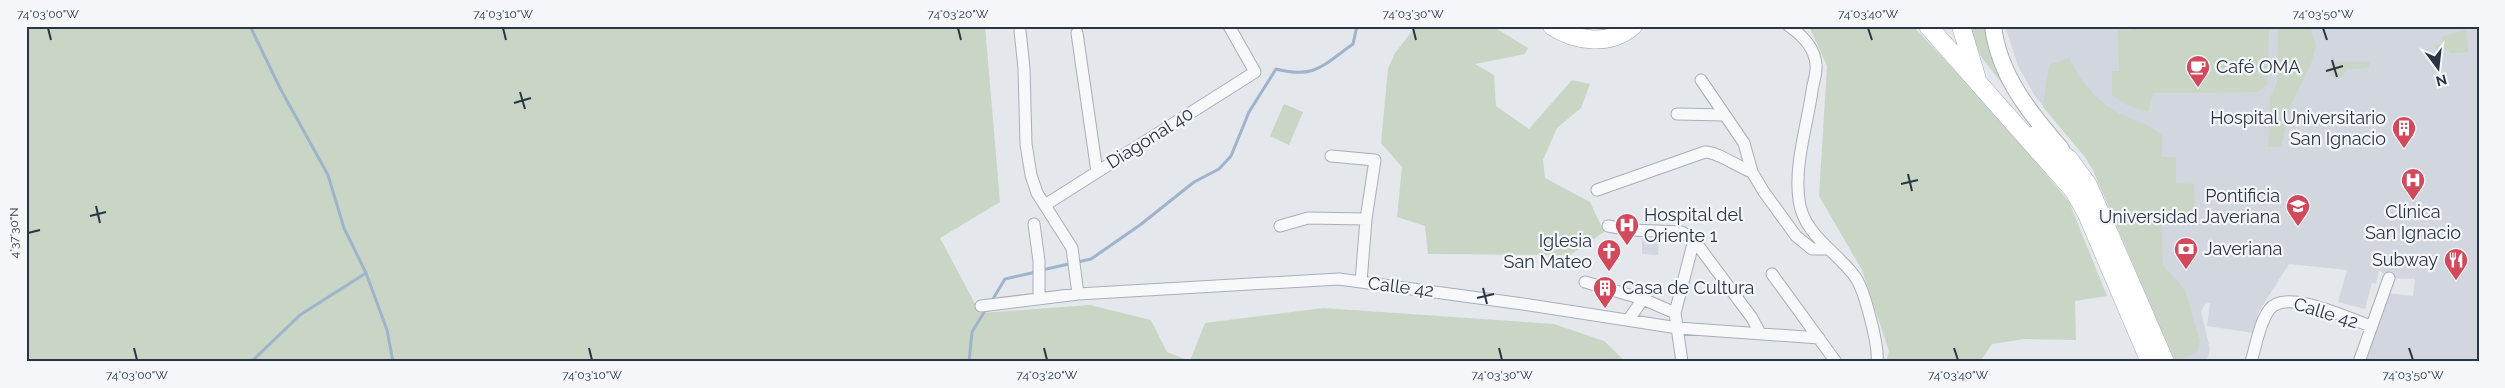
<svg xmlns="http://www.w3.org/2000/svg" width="2505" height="388" viewBox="0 0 2505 388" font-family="Raleway,sans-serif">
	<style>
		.built { fill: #d2d6de }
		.green { fill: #c9d6c5 }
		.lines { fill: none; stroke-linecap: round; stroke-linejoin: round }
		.stream { stroke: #9fb4cc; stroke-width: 3 }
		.street-casing { stroke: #a9aeb7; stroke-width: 13 }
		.secondary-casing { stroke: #a9aeb7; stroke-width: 18 }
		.primary-casing { stroke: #a3abb8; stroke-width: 19 }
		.street { stroke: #f7f8fa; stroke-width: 11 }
		.secondary { stroke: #fff; stroke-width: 16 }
		.primary { stroke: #fff; stroke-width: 18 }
		.ticks { fill: none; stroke: #2b3445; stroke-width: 2 }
		.labels { text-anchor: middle; stroke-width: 4.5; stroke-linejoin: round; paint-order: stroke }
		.poi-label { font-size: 18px; fill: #2b3445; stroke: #f4f6f9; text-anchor: start }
		.street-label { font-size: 18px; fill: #2b3445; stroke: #f4f6f9 }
		.neatline { fill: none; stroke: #2b3445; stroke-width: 2 }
		.ticks-label { font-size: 12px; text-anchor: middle; fill: #2b3445 }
	</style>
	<rect width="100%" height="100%" fill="#e4e7ec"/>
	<path class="built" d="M2005 26H2479V362H2366L2387 293 2413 296 2415 279 2389 278 2379 270 2376 284 2372 283 2365 309 2338 302 2347 270 2289 264 2259 311 2254 333 2207 326 2210 303 2205 304 2201 311 2210 349 2208 357 2204 362H2175L2093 170 2085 157 2035 96 2018 66Z
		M1642 238H1659L1658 255 1642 254Z"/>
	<path class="green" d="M26 26H985L1000 202 940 238 980 313 1090 305 1151 320 1167 352 1190 361 1205 323 1323 308 1554 324 1604 341 1626 362H26Z
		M1416 26H1492L1528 48 1525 54 1475 64 1494 75 1496 106 1529 129 1572 80 1590 84 1581 108 1557 128 1543 160 1545 178 1590 202 1604 232 1570 255 1428 254 1425 226 1397 217 1402 167 1381 143 1388 69 1395 53Z
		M1809 26H1913L2005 124 2069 202 2107 296 2075 301 2076 340 2025 339 1992 344 1980 362H1886L1889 351 1862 270 1819 196 1827 66Z
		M1967 26H1984L1991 52 2009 92 1982 58Z
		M2132 26H2269L2267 85 2257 92 2153 93 2148 112 2129 106 2112 95V71H2119L2118 30H2131Z
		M2278 26H2310L2316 45 2311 64 2290 107 2281 147H2268L2270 98 2277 83Z
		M2466 29 2468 52 2451 53 2446 49 2437 54 2434 45 2443 44 2442 37Z
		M2334 53V62H2369L2370 67 2346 70 2342 77 2335 79 2329 72Z
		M2069 58C2081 83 2099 104 2125 116 2142 125 2147 122 2162 136V157H2176V183L2194 184 2195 214 2161 216 2163 265 2185 290 2200 341 2197 352 2175 362 2093 170 2085 157 2043 107 2049 65Z
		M1284 104 1303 112 1289 145 1270 136Z"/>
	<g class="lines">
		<path class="stream" d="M250 26 280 88 328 175 344 228 366 273 387 330 393 362
			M1042 270 1091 259 1140 225 1194 182 1219 169 1231 156 1249 112 1276 69C1315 79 1322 66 1353 44L1357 26
			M991 302 1005 279 1036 272
			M251 362 300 315 366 273
			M969 362 972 332 986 309"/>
		<g class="street-casing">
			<path id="street" d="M1789 26C1802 35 1815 48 1816 65 1817 73 1813 83 1812 91 1807 126 1794 165 1799 200 1803 235 1838 252 1856 278 1865 292 1879 346 1877 362
				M1020 31 1024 68 1026 144 1031 175 1037 193 1072 248 1078 294
				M1077 33 1097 172
				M1701 80 1744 143 1752 172 1764 192 1796 236 1812 249H1826
				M1677 114 1725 115
				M1331 156 1375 160 1366 219 1361 282
				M1597 190 1705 152C1718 152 1738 167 1752 172
				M1045 205 1255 72 1229 26
				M1034 224 1039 261V299
				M1280 226 1308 218 1366 219
				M1608 226 1631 230 1682 232 1694 240 1752 318 1760 333
				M1772 274 1836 362
				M1585 282 1643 299 1675 313
				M981 306 1078 294 1339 279 1523 304 1678 328 1819 338
				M1629 319 1643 299
				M1682 362 1675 313 1694 240
				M2251 362C2256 346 2259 324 2269 310 2285 287 2349 319 2371 326
				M2359 362 2389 278"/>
		</g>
		<g class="secondary-casing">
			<path id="secondary" d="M1993 26C1999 76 2030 113 2061 149"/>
		</g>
		<g class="primary-casing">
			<path id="primary" d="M1552 26C1576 42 1610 46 1633 26
				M1928 26 2074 191 2087 214 2150 362
				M1961 26 1976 76
				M2035 135 2069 159 2088 185 2165 362"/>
		</g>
		<use href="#street" class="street"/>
		<use href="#secondary" class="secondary"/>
		<use href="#primary" class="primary"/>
	</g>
	<path class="ticks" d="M48 28 51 40M503 28 506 40M958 28 961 40M1413 28 1416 40M1868 28 1872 40M2323 28 2327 40M2332 60 2337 77M2326 71 2343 66M520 92 525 109M514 103 531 98M1908 174 1912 191M1901 184 1918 180M96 206 100 223M90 216 106 212M28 233 40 230M1483 288 1487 304M1477 298 1494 294M134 348 137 360M589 348 592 360M1044 348 1047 360M1499 348 1502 360M1954 348 1958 360M2409 348 2413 360"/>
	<defs>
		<g id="cafe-pin" transform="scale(1.25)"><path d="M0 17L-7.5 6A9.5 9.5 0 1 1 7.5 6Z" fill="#d1495b" stroke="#f4f6f9"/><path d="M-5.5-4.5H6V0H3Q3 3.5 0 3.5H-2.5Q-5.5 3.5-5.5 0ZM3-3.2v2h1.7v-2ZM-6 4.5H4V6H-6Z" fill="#fff"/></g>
		<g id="building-pin" transform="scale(1.25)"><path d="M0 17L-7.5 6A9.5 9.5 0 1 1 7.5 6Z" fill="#d1495b" stroke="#f4f6f9"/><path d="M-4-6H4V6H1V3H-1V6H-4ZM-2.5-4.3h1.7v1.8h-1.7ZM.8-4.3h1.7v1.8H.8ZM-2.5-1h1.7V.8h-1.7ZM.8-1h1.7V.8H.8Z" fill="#fff"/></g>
		<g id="hospital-pin" transform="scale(1.25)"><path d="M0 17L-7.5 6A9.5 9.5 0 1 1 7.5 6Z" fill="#d1495b" stroke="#f4f6f9"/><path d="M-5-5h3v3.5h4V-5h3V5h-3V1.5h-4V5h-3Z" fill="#fff"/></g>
		<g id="university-pin" transform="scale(1.25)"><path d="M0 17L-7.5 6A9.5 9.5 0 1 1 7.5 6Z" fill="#d1495b" stroke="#f4f6f9"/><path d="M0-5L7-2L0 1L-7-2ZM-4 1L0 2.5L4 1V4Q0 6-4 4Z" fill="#fff"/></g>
		<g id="bank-pin" transform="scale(1.25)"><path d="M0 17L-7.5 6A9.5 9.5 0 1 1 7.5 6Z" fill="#d1495b" stroke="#f4f6f9"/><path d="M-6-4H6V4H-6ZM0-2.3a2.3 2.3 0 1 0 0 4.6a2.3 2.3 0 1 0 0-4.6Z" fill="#fff"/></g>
		<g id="church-pin" transform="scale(1.25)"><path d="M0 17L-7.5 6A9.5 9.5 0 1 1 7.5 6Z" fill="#d1495b" stroke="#f4f6f9"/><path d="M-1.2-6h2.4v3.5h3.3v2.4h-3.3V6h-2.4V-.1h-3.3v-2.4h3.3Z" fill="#fff"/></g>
		<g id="restaurant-pin" transform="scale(1.25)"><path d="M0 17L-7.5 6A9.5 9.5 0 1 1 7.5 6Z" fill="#d1495b" stroke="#f4f6f9"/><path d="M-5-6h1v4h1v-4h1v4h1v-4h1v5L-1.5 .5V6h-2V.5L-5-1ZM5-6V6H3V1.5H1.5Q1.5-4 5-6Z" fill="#fff"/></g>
	</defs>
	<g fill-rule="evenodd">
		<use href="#cafe-pin" x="2198" y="67"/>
		<use href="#building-pin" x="2404" y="128"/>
		<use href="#hospital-pin" x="2413" y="180"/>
		<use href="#university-pin" x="2298" y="206"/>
		<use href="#hospital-pin" x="1627" y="225"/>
		<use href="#bank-pin" x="2186" y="249"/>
		<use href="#church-pin" x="1609" y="251"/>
		<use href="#restaurant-pin" x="2456" y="260"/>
		<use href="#building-pin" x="1605" y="288"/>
	</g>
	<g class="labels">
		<g class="poi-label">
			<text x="2216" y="73">Café OMA</text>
			<text x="2386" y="124" text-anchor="end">Hospital Universitario<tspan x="2386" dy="21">San Ignacio</tspan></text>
			<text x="2280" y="202" text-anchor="end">Pontificia<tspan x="2280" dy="21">Universidad Javeriana</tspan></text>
			<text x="2413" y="218" text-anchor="middle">Clínica<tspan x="2413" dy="21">San Ignacio</tspan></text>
			<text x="1644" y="221">Hospital del<tspan x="1644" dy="21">Oriente 1</tspan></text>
			<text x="1592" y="247" text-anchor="end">Iglesia<tspan x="1592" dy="21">San Mateo</tspan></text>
			<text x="2204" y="255">Javeriana</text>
			<text x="2438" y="266" text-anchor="end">Subway</text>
			<text x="1622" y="294">Casa de Cultura</text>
		</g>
		<g class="street-label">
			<text transform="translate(1150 138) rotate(-32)" y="6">Diagonal 40</text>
			<text transform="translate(1401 287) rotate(7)" y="6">Calle 42</text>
			<text transform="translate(2326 313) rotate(17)" y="6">Calle 42</text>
		</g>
	</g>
	<rect width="2505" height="388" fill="none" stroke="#f4f6f9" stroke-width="55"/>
	<g transform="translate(2438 68) rotate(165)" stroke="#f4f6f9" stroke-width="4" paint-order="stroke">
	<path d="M0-4L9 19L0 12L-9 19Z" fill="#2b3445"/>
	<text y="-8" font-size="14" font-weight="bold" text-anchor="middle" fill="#2b3445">N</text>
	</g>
	<rect x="28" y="28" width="2450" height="332" class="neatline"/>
	<g class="ticks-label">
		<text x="48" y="18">74°03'00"W</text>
		<text x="503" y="18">74°03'10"W</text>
		<text x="958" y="18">74°03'20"W</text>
		<text x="1413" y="18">74°03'30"W</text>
		<text x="1868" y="18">74°03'40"W</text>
		<text x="2323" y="18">74°03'50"W</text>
		<text transform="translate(14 233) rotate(-90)" y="4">4°37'30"N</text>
		<text x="137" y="379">74°03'00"W</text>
		<text x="592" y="379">74°03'10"W</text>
		<text x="1047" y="379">74°03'20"W</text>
		<text x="1502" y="379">74°03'30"W</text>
		<text x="1958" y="379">74°03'40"W</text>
		<text x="2413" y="379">74°03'50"W</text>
	</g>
</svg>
